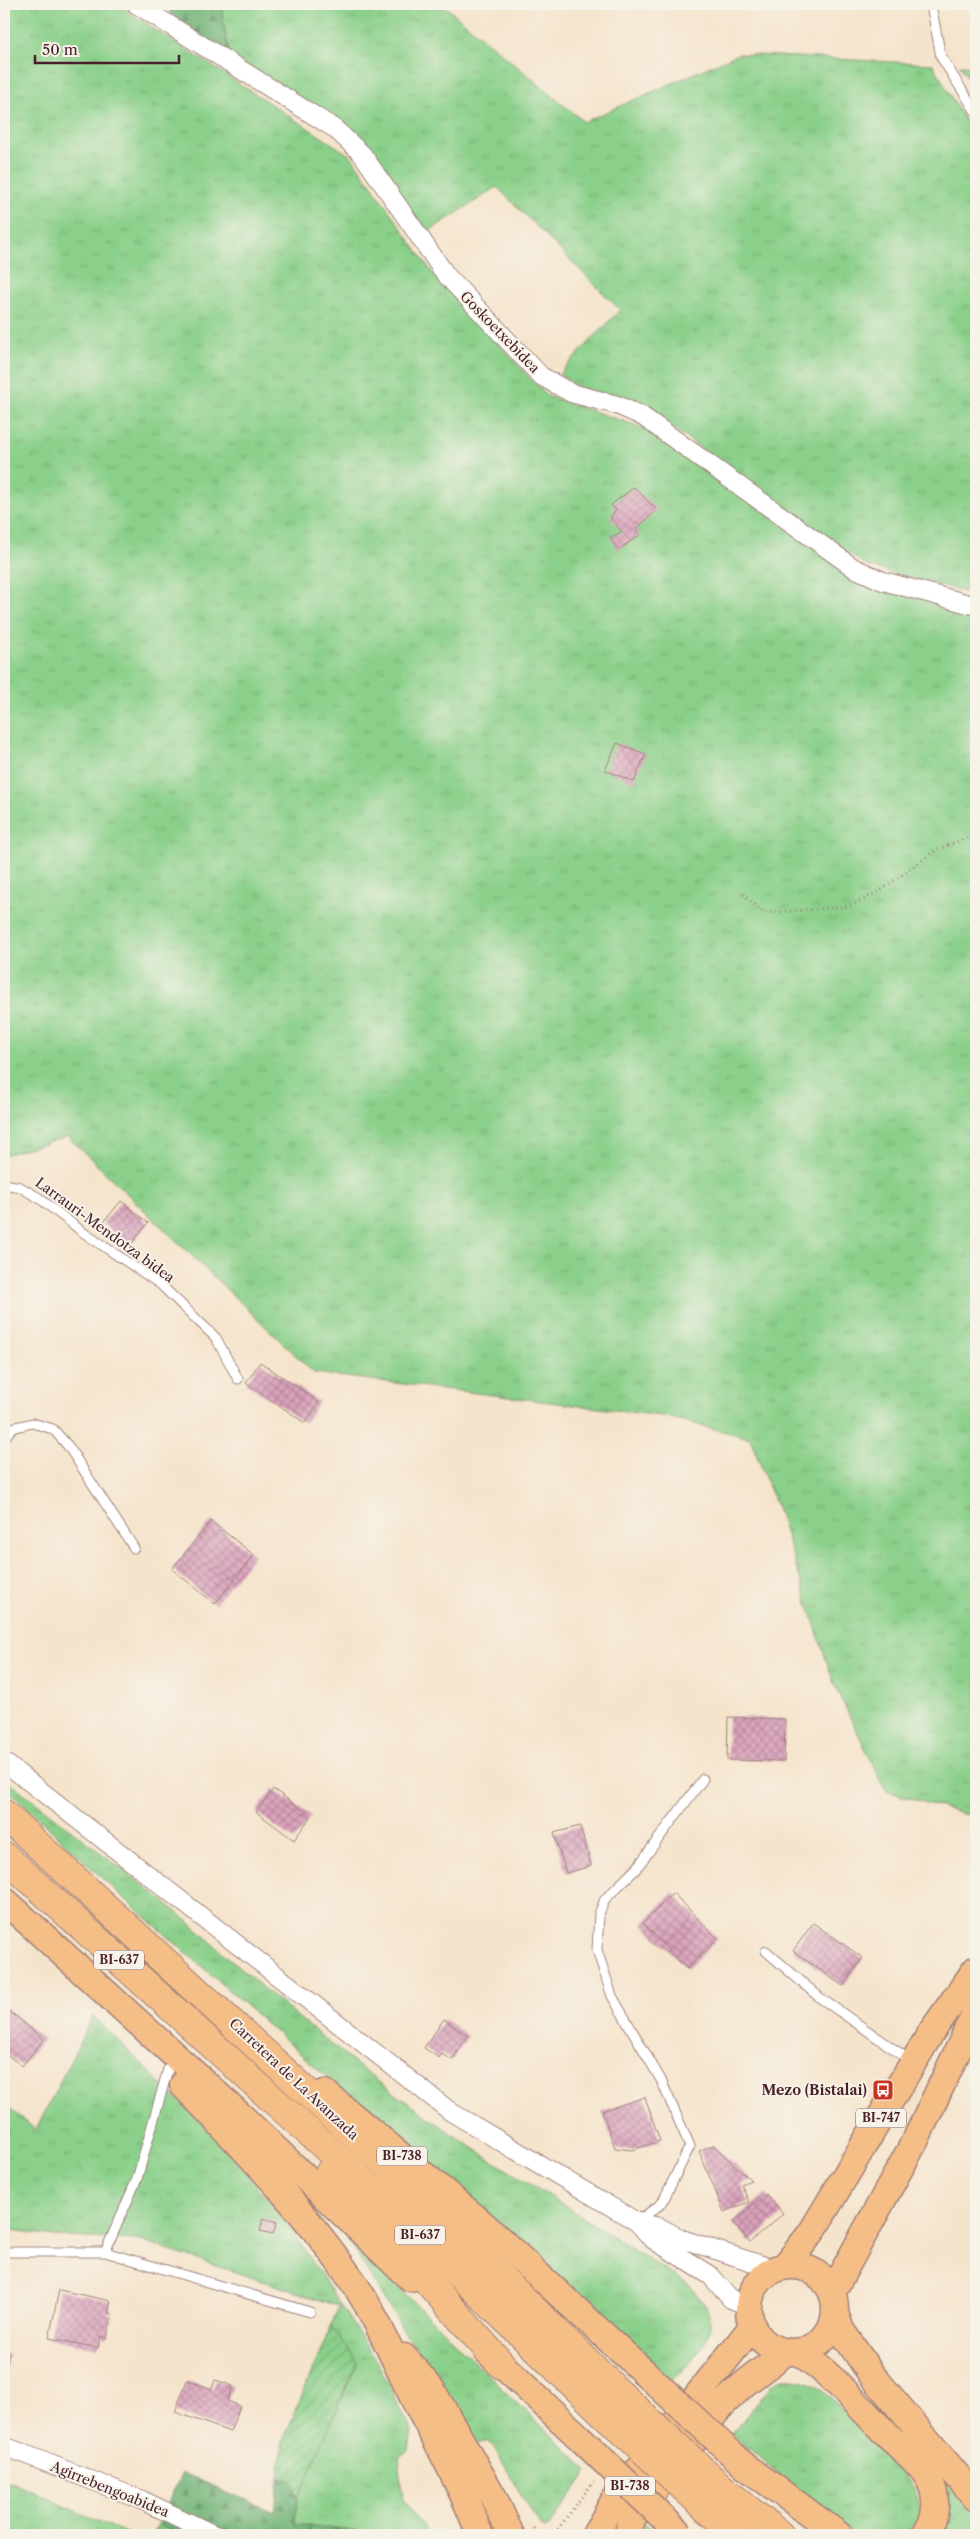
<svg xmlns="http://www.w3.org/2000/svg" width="980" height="2539" viewBox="0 0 980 2539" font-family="'Libre Caslon Text',serif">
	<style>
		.grass { fill: url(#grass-tufts); stroke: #6a785a }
		.forest { fill: url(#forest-firs); stroke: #5c6850 }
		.garden { fill: url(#garden-furrows); stroke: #6a785a }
		.building { fill: url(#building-cross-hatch) }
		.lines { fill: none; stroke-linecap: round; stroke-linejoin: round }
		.lane-casing { stroke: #a0827c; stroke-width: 11 }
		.street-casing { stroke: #a0827c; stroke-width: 20 }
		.primary-casing { stroke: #a0827c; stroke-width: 29 }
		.highway-casing { stroke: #a0827c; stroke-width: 30 }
		.path { stroke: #a0827c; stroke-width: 3; stroke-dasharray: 1 4; stroke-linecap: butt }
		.lane { stroke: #fff; stroke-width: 9 }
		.street { stroke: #fff; stroke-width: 18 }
		.primary { stroke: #f6be87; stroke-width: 26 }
		.highway { stroke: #f6be87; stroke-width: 28 }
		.primary-bridge-casing { stroke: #a0827c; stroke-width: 29; stroke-linecap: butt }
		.highway-bridge-casing { stroke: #a0827c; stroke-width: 30; stroke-linecap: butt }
		.primary-bridge { stroke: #f6be87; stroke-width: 26 }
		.highway-bridge { stroke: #f6be87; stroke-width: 28 }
		.labels { text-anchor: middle; stroke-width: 4; stroke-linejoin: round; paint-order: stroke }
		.shield { fill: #f7f3e8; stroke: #7e5f64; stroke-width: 1 }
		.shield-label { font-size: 12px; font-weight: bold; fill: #4a1f2b }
		.street-label { font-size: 14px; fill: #4a1f2b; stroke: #f7f3e8 }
		.poi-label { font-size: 14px; font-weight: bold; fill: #4a1f2b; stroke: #f7f3e8; text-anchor: end }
	</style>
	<defs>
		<pattern id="grass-tufts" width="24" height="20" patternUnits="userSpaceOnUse" patternTransform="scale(1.25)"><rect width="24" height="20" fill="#8ad08a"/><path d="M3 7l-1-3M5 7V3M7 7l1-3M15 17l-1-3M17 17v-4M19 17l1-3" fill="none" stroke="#79b277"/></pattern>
		<pattern id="forest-firs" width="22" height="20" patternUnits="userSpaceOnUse" patternTransform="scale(1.25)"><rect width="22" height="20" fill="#6fb276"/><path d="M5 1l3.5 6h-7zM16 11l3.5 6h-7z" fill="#5d9061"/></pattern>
		<pattern id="garden-furrows" width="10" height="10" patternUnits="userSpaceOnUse" patternTransform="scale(1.25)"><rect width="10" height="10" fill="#8ad08a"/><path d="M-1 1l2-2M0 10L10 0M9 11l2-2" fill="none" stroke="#79b277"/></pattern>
		<pattern id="building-cross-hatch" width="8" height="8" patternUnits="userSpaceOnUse" patternTransform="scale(1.25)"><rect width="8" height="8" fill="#daa2bc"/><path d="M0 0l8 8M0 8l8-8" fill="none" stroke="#b38399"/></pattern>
	</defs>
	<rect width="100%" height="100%" fill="#f7f3e8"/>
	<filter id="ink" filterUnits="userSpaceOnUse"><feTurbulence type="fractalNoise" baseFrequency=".02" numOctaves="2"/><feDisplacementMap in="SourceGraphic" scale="10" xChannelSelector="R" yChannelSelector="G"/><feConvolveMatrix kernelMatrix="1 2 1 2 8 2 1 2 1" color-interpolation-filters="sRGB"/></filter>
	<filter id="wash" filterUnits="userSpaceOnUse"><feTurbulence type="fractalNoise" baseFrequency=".0096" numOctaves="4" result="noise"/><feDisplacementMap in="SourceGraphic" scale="20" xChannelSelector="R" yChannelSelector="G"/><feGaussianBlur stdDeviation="1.12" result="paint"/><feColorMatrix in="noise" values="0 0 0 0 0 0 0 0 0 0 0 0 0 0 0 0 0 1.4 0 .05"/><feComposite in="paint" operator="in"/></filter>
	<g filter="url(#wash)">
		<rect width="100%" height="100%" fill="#f5e4cc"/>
		<path class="grass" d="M4 4H116L351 156 434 275 547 396 647 429 861 581 976 614V1811L967 1815 886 1791 834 1684 777 1507 750 1438 663 1416 314 1373 68 1137 4 1155Z
			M228 4H442L584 122 738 54 933 64 974 138 976 156V595L867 566 642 406 577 387 559 374 620 310 497 187 426 233 359 136 229 54 222 12Z
			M960 65 976 66V93Z
			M4 1778 175 1910 274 1998 377 2081 467 2144 690 2286C695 2293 703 2301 707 2308 720 2338 690 2362 671 2381L114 1889 4 1786Z
			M93 2016 221 2142 291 2228 380 2367 411 2430 408 2450 398 2458 403 2500 429 2535H359V2532L294 2524 299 2497 357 2363 331 2326 339 2306 137 2240 62 2237 4 2229V2104L36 2130Z
			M346 2237 588 2471 550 2526 545 2529 540 2526 493 2446 487 2440 474 2444Z
			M782 2379C799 2378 811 2382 825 2391L911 2484C922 2502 925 2524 902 2535H846L732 2433 772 2384Z
			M925 2456 976 2517V2535H943C958 2498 945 2486 925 2456Z
			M4 2479 130 2535H4Z
			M645 2523 660 2535H639Z"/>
		<path class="forest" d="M170 4H228L222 12 229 54 170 14Z
			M182 2473 275 2512 279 2477 292 2481 299 2497 294 2524 359 2532V2535H181L158 2524Z"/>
		<path class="garden" d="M331 2326 357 2362 299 2497 292 2481 279 2477 283 2441Z
			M158 2524 181 2535H152Z"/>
		<g id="blocks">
			<path class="building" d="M634 487 657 510 636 529 640 535 618 550 610 537 622 532 610 517 616 510 611 505Z
				M617 743 646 754 634 782 605 770Z
				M121 1201 148 1223 130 1246 103 1223Z
				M260 1362 319 1402 305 1423 246 1383Z
				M211 1521 254 1555 215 1604 172 1569Z
				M728 1717 785 1719 784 1761 727 1760Z
				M273 1789 311 1816 294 1840 256 1812Z
				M580 1826 591 1866 566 1873 554 1833Z
				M673 1893 718 1939 687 1969 643 1923Z
				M813 1923 863 1958 843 1986 793 1951Z
				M4 2007 44 2039 22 2066 4 2052Z
				M444 2019 468 2036 452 2060 442 2054 439 2058 424 2048Z
				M645 2097 660 2141 632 2150 615 2148 602 2111Z
				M713 2145 751 2180 741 2184 749 2202 724 2212 699 2151Z
				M766 2194 783 2214 750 2242 733 2222Z
				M263 2218 277 2222 273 2234 260 2231Z
				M59 2290 111 2301 108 2313 112 2314 107 2338 101 2336 98 2348 49 2338Z
				M4 2354H8L5 2375 4 2374Z
				M187 2380 212 2389 215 2380 233 2386 227 2401 240 2406 230 2432 175 2412Z"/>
		</g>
	</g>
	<g filter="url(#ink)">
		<use href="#blocks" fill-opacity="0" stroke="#a0827c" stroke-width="1"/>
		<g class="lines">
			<g class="lane-casing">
				<path id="lane" d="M928 4 932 10 941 57 976 112
					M4 1184 20 1187 39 1198 84 1233 160 1284 216 1338 238 1379
					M4 1438 12 1428 32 1423 53 1429 68 1446 134 1548
					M766 1951 819 1997 911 2061
					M637 2222 662 2203 690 2146 661 2080 612 1996 597 1950 599 1914 605 1899 636 1869 703 1779
					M4 2252H105L310 2312
					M105 2252 137 2179 168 2069"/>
			</g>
			<g class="street-casing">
				<path id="street" d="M136 4 334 128 362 154 446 275 541 376 571 393 617 405 642 416 854 568 883 581 976 606
					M4 1762 451 2112 637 2222 652 2239 711 2276 731 2299 748 2306
					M637 2222 659 2227 682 2239 774 2269
					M4 2446 142 2500 215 2535"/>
			</g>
			<g class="primary-casing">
				<path id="primary" d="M4 1900 242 2117 410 2278
					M183 2085C240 2145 299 2204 347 2273 376 2313 393 2359 416 2403 439 2446 463 2489 480 2535
					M325 2093 483 2224 644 2372
					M749 2309a43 43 0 1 1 86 0a43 43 0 1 1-86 0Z
					M785 2266 811 2233 932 2031 976 1969
					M832 2292 915 2141 976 2012
					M835 2313 841 2330 872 2375 976 2498
					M487 2351 579 2437
					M798 2352C833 2374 859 2407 888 2436 902 2449 921 2464 930 2481 938 2499 937 2521 924 2535
					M404 2357 432 2390 494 2498 511 2535
					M745 2466 839 2535
					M595 2535 616 2497 752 2327
					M627 2535 633 2517 722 2405 745 2383 786 2352"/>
			</g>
			<g class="highway-casing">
				<path id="highway" d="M4 1814 379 2158 620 2394
					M4 1856 355 2174 601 2411
					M330 2172 502 2365
					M723 2489 780 2535
					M707 2509 738 2535"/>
			</g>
			<path class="path" d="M743 894 763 913 844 907 856 903 880 891 936 850 976 834
				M533 2528 539 2535
				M550 2535 555 2533 594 2481"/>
			<use href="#lane" class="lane"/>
			<use href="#street" class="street"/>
			<use href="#primary" class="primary"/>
			<use href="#highway" class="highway"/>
			<g class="primary-bridge-casing">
				<path id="primary-bridge" d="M644 2372 745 2466
					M579 2437 681 2535"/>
			</g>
			<g class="highway-bridge-casing">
				<path id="highway-bridge" d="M620 2394 723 2489
					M601 2411 707 2509"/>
			</g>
			<use href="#primary-bridge" class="primary-bridge"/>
			<use href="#highway-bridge" class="highway-bridge"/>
		</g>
	</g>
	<defs>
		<g id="bus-square" transform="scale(1.125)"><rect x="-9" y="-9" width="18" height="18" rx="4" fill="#c8321e" stroke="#f7f3e8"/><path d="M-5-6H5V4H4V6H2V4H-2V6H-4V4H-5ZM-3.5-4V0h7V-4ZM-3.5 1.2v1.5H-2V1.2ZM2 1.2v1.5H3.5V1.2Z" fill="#fff"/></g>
	</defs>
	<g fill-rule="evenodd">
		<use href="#bus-square" x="883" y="2090"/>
	</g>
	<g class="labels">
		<g class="shield">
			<rect x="94" y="1950.5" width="50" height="19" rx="4"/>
			<rect x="856" y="2108.5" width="50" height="19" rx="4"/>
			<rect x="377" y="2146.5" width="50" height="19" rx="4"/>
			<rect x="395" y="2225.5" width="50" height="19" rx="4"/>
			<rect x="605" y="2476.5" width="50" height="19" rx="4"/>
		</g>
		<g class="shield-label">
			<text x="119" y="1964">BI-637</text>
			<text x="881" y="2122">BI-747</text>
			<text x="402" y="2160">BI-738</text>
			<text x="420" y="2239">BI-637</text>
			<text x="630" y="2490">BI-738</text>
		</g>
		<g class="street-label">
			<text transform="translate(500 332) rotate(46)" y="5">Goskoetxebidea</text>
			<text transform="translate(105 1230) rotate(36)" y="5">Larrauri-Mendotza bidea</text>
			<text transform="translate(294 2079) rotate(43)" y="5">Carretera de La Avanzada</text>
			<text transform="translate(110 2489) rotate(22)" y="5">Agirrebengoabidea</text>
		</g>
		<g class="poi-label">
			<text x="867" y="2095">Mezo (Bistalai)</text>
		</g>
	</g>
	<rect width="980" height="2539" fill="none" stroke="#f7f3e8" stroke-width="20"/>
	<path d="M35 55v8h144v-8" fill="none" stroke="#4a1f2b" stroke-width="2.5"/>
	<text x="42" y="55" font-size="15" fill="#4a1f2b" stroke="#f7f3e8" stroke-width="4" paint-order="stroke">50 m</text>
</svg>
